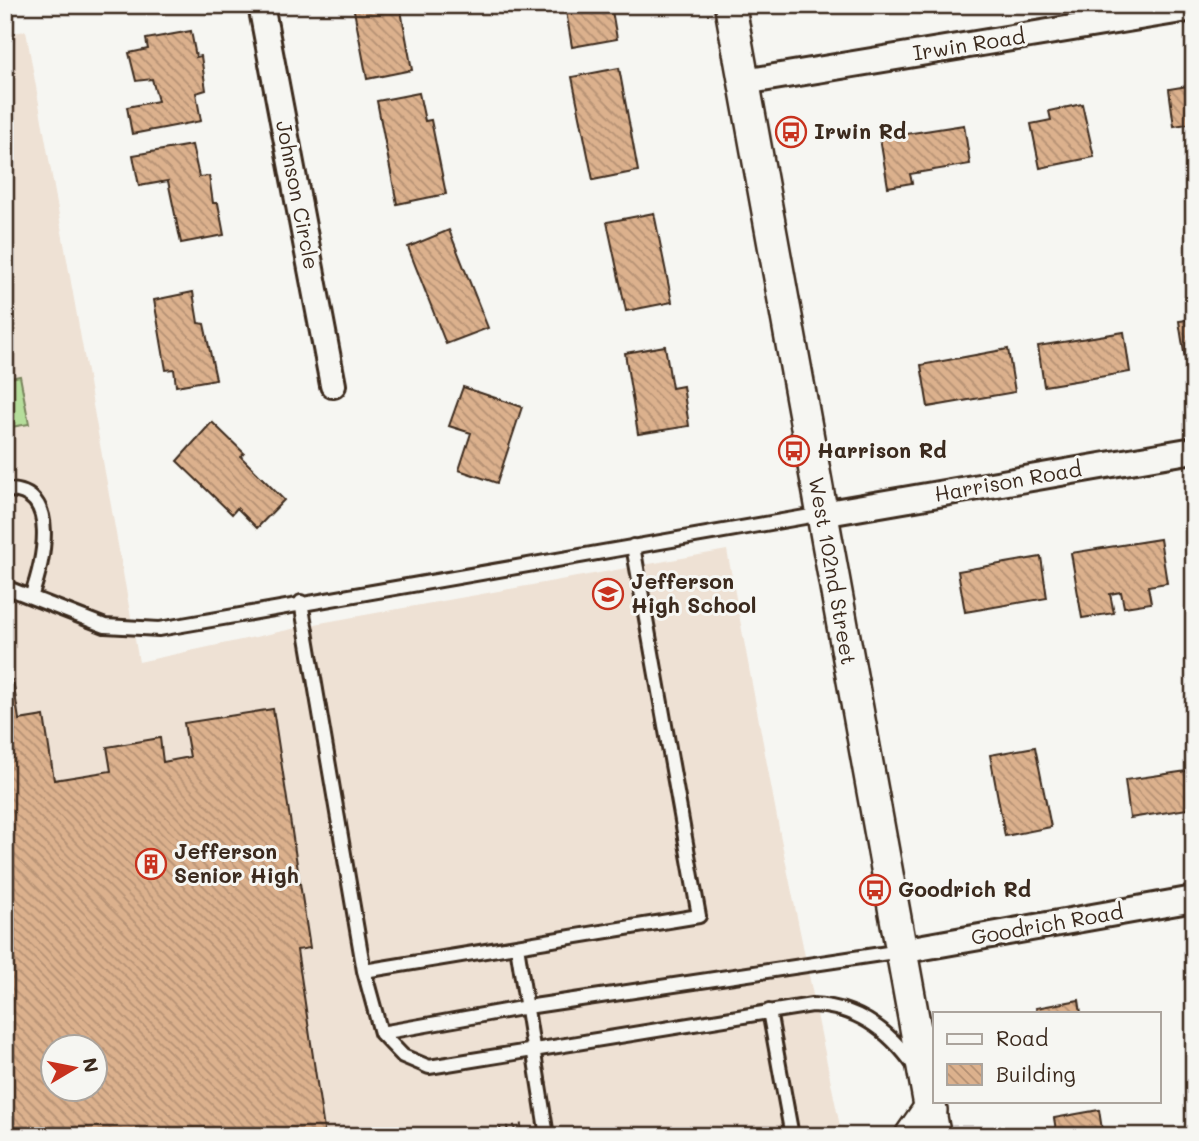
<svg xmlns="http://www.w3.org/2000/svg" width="1199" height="1141" viewBox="0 0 1199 1141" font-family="Mali,sans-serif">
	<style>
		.built { fill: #eee1d4; fill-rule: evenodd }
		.grass { fill: #b5de9b; stroke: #78845c; stroke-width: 2 }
		.building { fill: url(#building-back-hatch); stroke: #3b2a1e; stroke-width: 2; fill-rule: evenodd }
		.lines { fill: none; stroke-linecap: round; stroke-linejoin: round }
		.service-casing { stroke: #3b2a1e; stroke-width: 18 }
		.minor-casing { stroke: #3b2a1e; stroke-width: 30 }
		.tertiary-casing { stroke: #3b2a1e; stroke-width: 35 }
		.secondary-casing { stroke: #3b2a1e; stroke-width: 38 }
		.path { stroke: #3b2a1e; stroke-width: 4.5; stroke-dasharray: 2 5; stroke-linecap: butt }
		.service { stroke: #f6f6f2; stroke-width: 12 }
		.minor { stroke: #f6f6f2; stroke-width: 24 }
		.tertiary { stroke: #f6f6f2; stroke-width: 30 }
		.secondary { stroke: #f6f6f2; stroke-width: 33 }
		.labels { text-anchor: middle; stroke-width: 6; stroke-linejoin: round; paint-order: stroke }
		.street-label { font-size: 21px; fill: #3b2a1e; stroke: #f6f6f2 }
		.poi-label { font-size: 21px; font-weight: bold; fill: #3b2a1e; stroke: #f6f6f2; text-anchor: start }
	</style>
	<defs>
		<pattern id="building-back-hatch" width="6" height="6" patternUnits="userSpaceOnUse" patternTransform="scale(1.75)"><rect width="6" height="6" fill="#dcb18d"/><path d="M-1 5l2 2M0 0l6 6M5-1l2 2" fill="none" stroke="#b49073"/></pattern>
	</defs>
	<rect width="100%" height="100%" fill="#f6f6f2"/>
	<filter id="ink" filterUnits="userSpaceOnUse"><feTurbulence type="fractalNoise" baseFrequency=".0143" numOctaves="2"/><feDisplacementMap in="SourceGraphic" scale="14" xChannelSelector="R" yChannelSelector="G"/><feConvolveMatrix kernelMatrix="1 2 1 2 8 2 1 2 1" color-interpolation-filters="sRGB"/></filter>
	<g filter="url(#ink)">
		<path class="built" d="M26 31 139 662 320 623 727 550 781 839 842 1136H5V34ZM52 1046H94V1088H52Z"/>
		<path class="grass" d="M20 376 29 424 5 428V379Z"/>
		<path class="building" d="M353 5H400L412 70 367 79Z
			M565 5H611L617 39 572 47Z
			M191 31 196 57 201 56 206 90 196 93 201 121 132 134 127 107 158 101 152 79 136 81 129 53 148 49 146 39Z
			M619 68 638 171 593 180 572 77Z
			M1194 85V123L1174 126 1169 89Z
			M419 93 425 121 431 120 446 194 397 204 377 101Z
			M1082 104 1094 157 1040 168 1031 124 1051 120 1049 111Z
			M964 125 970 164 910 174 912 183 888 187 880 138Z
			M192 145 199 177 209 176 213 203H218L224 235 181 243 168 181 139 186 133 155Z
			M654 213 672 302 626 311 607 222Z
			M449 230 488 328 446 344 408 247Z
			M193 292 198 323 204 324 216 379 176 386 174 369 166 370 154 300Z
			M1194 319V358L1185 359 1179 321Z
			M1124 332 1130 372 1044 386 1038 346Z
			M665 346 672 388 683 386 689 426 638 434 625 353Z
			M1008 349 1015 392 928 407 921 365Z
			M463 387 522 407 497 483 459 470 471 433 449 426Z
			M212 422 244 453 241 457 284 500 257 528 237 508 232 514 177 461Z
			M1160 539 1167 583 1148 586 1151 603 1124 607 1121 592 1110 594 1114 613 1082 618 1071 553Z
			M1041 557 1047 598 965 612 958 571Z
			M13 680 19 720 44 716 54 780 111 771 107 747 160 738 163 762 190 757 184 723 273 709 310 948 297 950 325 1136H5V681ZM52 1046H94V1088H52Z
			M1035 747 1051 827 1005 836 990 755Z
			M1194 770V808L1130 818 1125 780Z
			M1079 1000 1081 1013H1037L1036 1008Z
			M1099 1110 1103 1136H1057L1054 1118Z"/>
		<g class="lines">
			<g class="service-casing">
				<path id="service" d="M5 490C63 487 42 566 31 597
					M5 587 105 626 159 629 822 514
					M301 602 364 971 381 1033 403 1056 429 1067 812 1005C856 1006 890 1031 915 1067
					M517 946 547 1136
					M364 971 699 916 633 546
					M769 1011 792 1136
					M381 1033 527 1007 901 951"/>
			</g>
			<g class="minor-casing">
				<path id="minor" d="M261 5 333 385
					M744 82 1194 8
					M822 514 1194 450
					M901 951 1194 899"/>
			</g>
			<g class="tertiary-casing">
				<path id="tertiary" d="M730 5 935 1136"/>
			</g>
			<g class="secondary-casing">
				<path id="secondary" d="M912 1136 930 1110"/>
			</g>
			<path class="path" d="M465 1136 525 1125"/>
			<use href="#service" class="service"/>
			<use href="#minor" class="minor"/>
			<use href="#tertiary" class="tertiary"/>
			<use href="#secondary" class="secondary"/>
		</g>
	</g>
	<defs>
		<g id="bus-ring" transform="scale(1.575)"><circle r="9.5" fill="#f6f6f2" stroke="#c8321e" stroke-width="1.5"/><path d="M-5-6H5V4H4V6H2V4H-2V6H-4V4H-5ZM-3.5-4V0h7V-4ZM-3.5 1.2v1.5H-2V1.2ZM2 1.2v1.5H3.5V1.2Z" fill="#c8321e"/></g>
		<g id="school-ring" transform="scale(1.575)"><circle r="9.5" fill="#f6f6f2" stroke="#c8321e" stroke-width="1.5"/><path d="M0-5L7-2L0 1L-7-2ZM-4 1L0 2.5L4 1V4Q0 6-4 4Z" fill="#c8321e"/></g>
		<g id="building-ring" transform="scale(1.575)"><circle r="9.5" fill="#f6f6f2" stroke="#c8321e" stroke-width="1.5"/><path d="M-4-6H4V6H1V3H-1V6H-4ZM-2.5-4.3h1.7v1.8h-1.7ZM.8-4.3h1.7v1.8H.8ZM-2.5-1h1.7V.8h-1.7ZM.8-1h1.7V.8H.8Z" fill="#c8321e"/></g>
	</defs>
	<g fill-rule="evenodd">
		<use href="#bus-ring" x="791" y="132"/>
		<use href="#bus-ring" x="794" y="451"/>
		<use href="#school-ring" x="608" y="594"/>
		<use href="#building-ring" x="151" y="864"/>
		<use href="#bus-ring" x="875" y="890"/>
	</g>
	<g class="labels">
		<g class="street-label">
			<text transform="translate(969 45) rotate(-9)" y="7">Irwin Road</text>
			<text transform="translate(297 195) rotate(79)" y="7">Johnson Circle</text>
			<text transform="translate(1008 482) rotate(-10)" y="7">Harrison Road</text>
			<text transform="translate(832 571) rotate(80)" y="7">West 102nd Street</text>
			<text transform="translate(1047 925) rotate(-10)" y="7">Goodrich Road</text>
		</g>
		<g class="poi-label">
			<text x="814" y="139">Irwin Rd</text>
			<text x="817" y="458">Harrison Rd</text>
			<text x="631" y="589">Jefferson<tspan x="631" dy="24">High School</tspan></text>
			<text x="174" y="859">Jefferson<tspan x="174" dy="24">Senior High</tspan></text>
			<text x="898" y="897">Goodrich Rd</text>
		</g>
	</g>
	<rect width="1199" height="1141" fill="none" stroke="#f6f6f2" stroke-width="28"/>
	<rect x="14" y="14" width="1171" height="1113" fill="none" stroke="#3b2a1e" stroke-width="2.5" filter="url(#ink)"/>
	<rect x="933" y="1012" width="228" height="91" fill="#f6f6f2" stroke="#aba49d" stroke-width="2"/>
	<rect x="947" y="1034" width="35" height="10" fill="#f6f6f2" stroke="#aba49d" stroke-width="2"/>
	<text x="996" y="1046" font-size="21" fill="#3b2a1e">Road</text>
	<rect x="947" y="1064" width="35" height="21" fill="url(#building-back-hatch)" stroke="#aba49d" stroke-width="2"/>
	<text x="996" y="1082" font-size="21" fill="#3b2a1e">Building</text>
	<g transform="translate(74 1068) rotate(80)"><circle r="33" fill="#f6f6f2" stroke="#aba49d" stroke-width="2"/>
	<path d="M0-5L12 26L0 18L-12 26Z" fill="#c8321e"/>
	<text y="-10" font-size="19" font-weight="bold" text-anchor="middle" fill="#3b2a1e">N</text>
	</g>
</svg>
